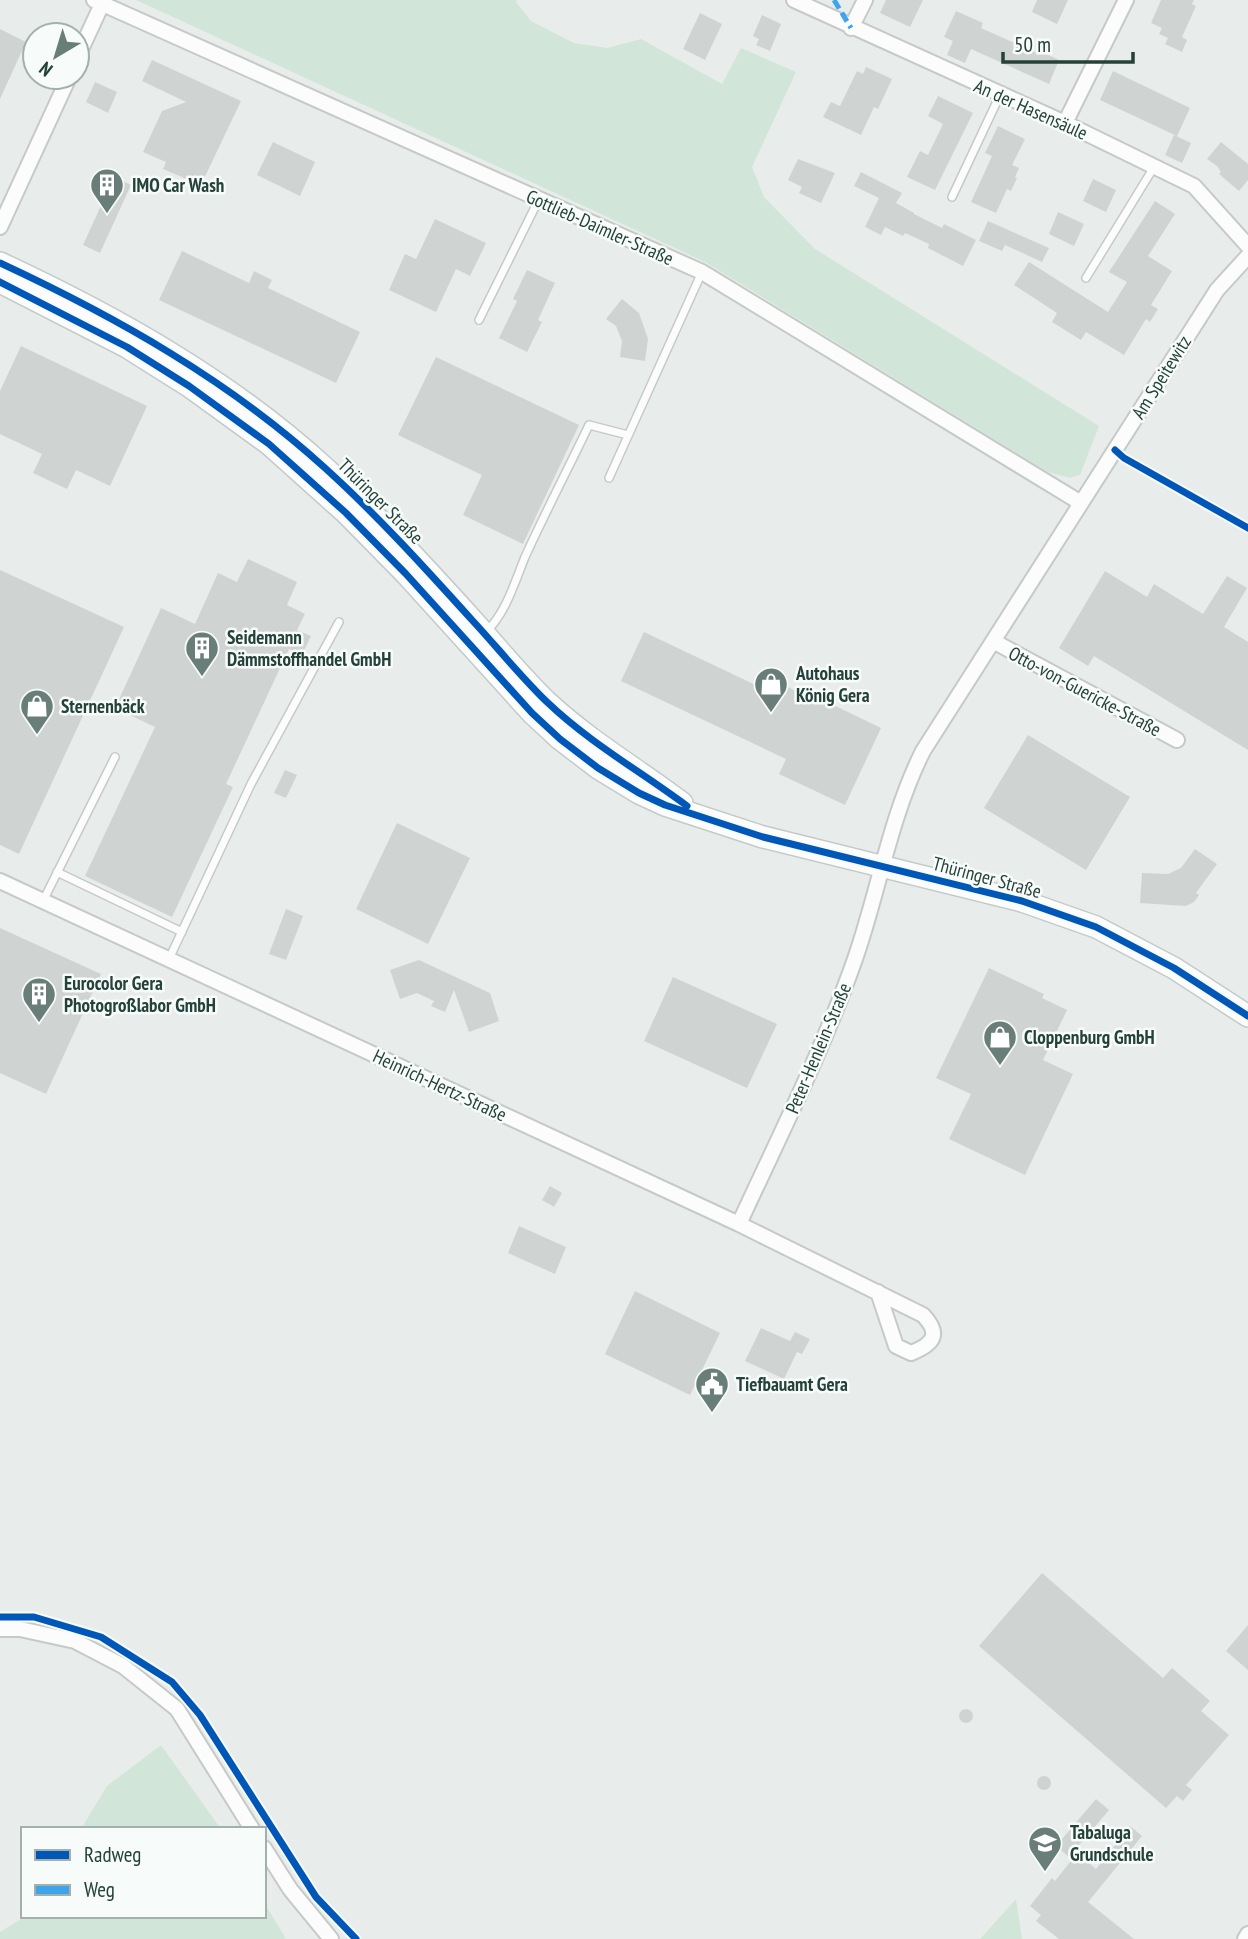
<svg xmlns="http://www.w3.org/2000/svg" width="1248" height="1939" viewBox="0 0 1248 1939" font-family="'PT Sans Narrow',sans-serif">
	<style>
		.green { fill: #d1e6d8 }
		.building { fill: #cfd4d2 }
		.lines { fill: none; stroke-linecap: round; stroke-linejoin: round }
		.lane-casing { stroke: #c5cac8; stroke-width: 10 }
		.street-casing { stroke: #c5cac8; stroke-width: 18 }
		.secondary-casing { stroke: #c3cbc8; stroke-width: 24 }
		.lane { stroke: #fcfcfc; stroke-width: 7 }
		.street { stroke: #fcfcfc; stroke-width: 14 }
		.secondary { stroke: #fcfcfc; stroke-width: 21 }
		.quiet { stroke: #3ea4ec; stroke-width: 5; stroke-dasharray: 10 5; stroke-linecap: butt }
		.cycleway-casing { stroke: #f7fbf9; stroke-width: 11 }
		.cycleway { stroke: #0057b8; stroke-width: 7 }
		.labels { text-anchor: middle; stroke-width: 5; stroke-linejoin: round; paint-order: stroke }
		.street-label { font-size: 19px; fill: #24423a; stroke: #f7fbf9 }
		.poi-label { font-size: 19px; font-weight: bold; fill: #24423a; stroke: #f7fbf9; text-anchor: start }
	</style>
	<rect width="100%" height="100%" fill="#e8edeb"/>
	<path class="green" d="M136 0H517L516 2 531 21 574 43 607 48 641 39 722 84 741 48 796 72 752 167 764 197 815 249 1099 426 1080 475 1070 478 1048 472 705 262Z
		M161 1745 221 1829H81L107 1786Z
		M1016 1899 1022 1939H980Z
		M264 1902 286 1939H0V1932L26 1916H264Z"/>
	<path class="building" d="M886 0H923L910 27 880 13Z
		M1037 0H1068L1057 24 1032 12Z
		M1161 0H1194L1192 4 1196 6 1182 37 1187 40 1182 52 1165 44 1168 38 1159 34 1162 28 1151 23Z
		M956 11 983 23 981 28 1037 53 1038 50 1059 60 1049 84 971 49 965 63 947 55 953 41 944 37Z
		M700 13 722 24 705 60 683 49Z
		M762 15 781 24 770 51 756 45 759 39 753 36Z
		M0 29 26 42 0 99Z
		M152 60 241 101 201 185 163 169 166 162 143 152 162 111 186 102 142 81Z
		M866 67 892 79 878 109 874 107 861 135 823 117 831 102 840 106 857 71 863 74Z
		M1113 71 1190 108 1177 136 1100 100Z
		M95 82 117 92 108 113 86 102Z
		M938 96 973 113 935 190 907 177 920 151 928 155 943 124 928 116Z
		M998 126 1025 139 1012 165 1019 168 1015 177 1017 178 1011 191 1007 189 996 213 971 202 992 156 985 153Z
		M1174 135 1191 143 1182 163 1165 155Z
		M273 142 315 162 300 196 257 175Z
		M1221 142 1248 164V180L1239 191 1219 174 1221 172 1217 166 1207 159Z
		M798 159 835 173 821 203 799 193 802 187 788 180Z
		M861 172 902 193 896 203 914 213V214L942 228 944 224 976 240 963 266 928 248 929 244 905 233 903 236 885 227 881 235 865 227 879 198 854 186Z
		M114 177 131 185 100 253 83 245Z
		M1093 179 1116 190 1106 212 1083 201Z
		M1155 201 1175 214 1148 256 1172 271 1151 305 1158 309 1150 322 1146 319 1124 355 1086 332 1081 340 1052 322 1057 313 1014 285 1029 262 1108 312 1127 282 1109 272Z
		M1058 212 1084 224 1074 246 1049 234Z
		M435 219 486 243 470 276 456 269 436 312 389 290 405 254 416 259Z
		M988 221 1049 248 1042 262 1005 245 1002 251 979 241Z
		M182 251 249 283 254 271 272 280 268 288 360 332 336 383 159 300Z
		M527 270 555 283 538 320 542 322 527 352 499 338 517 301 513 299Z
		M622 299 639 313 648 339 645 361 620 357 622 341 616 326 606 319Z
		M21 346 147 406 110 486 76 470 67 489 33 473 42 454 0 434V391Z
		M436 357 579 425 523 544 463 515 482 475 398 435Z
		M248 559 297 582 287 605 305 614 297 630 311 636 302 655 289 649 226 784 233 787 172 917 85 876 155 727 115 708 161 608 195 624 218 573 237 582Z
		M0 570 124 627 19 854 0 845Z
		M1105 571 1147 597 1154 584 1203 614 1227 576 1247 588 1224 627 1248 642V750L1094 656 1088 666 1059 648Z
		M644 632 764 689 769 678 815 700 817 697 881 728 845 805 779 774 786 759 621 681Z
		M1028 735 1130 797 1086 870 984 808Z
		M285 770 297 775 286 798 274 793Z
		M397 823 470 858 428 944 356 909Z
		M1195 849 1217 864 1196 893 1199 895 1194 902 1186 906 1140 903 1142 873 1168 874 1181 868Z
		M286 909 303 916 286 960 269 954Z
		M0 928 101 974 46 1094 0 1073Z
		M419 960 490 993 499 1021 469 1032 454 990 445 1012 431 1006 434 1001 417 993 400 999 390 970Z
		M989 968 1044 994 1042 998 1067 1010 1043 1060 1073 1074 1025 1175 949 1139 971 1094 936 1078Z
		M673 977 777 1024 747 1088 644 1041Z
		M550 1186 562 1193 554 1207 542 1200Z
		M519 1226 566 1247 555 1274 508 1253Z
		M635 1291 720 1333 690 1395 605 1354Z
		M761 1328 790 1341 795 1332 810 1339 802 1354 797 1352 784 1379 745 1361Z
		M1042 1573 1163 1678 1172 1668 1210 1701 1201 1711 1229 1735 1186 1785 1192 1790 1183 1801 1177 1796 1166 1808 979 1646Z
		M1248 1625V1670L1226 1651Z
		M959 1716a7 7 0 1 1 14 0a7 7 0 1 1-14 0Z
		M1037 1783a7 7 0 1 1 14 0a7 7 0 1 1-14 0Z
		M1096 1799 1109 1810 1069 1857 1056 1846Z
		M1130 1826 1142 1836 1088 1902 1134 1939H1059L1036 1921 1041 1915 1030 1906 1052 1878 1055 1881 1077 1853 1096 1869Z"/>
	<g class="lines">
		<g class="lane-casing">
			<path id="lane" d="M952 197 1000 95
				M1086 278 1154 167
				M479 320 539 199
				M609 478 702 272
				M485 633C506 613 514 584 525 557 545 513 568 469 589 425L628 435
				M57 872 182 932
				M43 901 115 757
				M169 959 251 784 339 622"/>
		</g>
		<g class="street-casing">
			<path id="street" d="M94 0 702 272 1081 503
				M794 0 1065 123 1194 186 1248 246
				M851 28 865 0
				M77 58 102 4
				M1065 123 1126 0
				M0 227 69 77
				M993 641 1177 740
				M0 881 739 1224 923 1315C941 1334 934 1344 911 1353L896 1346 878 1292
				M739 1224C779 1137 823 1050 855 959 879 890 890 817 923 751L1217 290 1248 256
				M0 1629H20L75 1641 123 1666 177 1709 252 1829
				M264 1848 290 1889 331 1939
				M1245 1939 1248 1934"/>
		</g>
		<g class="secondary-casing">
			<path id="secondary" d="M0 263C116 317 230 381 325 468 379 517 427 570 476 624 499 650 522 678 547 702 589 741 637 769 682 803
				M0 282 127 347 189 386 269 444 346 513 406 574 532 713 560 739 598 768 639 793 665 805 763 837 1022 901 1096 927 1174 968 1248 1016"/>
		</g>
		<use href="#lane" class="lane"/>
		<use href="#street" class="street"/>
		<use href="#secondary" class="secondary"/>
		<path class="quiet" d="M834 0 851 28"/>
		<g class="cycleway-casing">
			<path id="cycleway" d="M0 263C116 317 230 381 325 468 378 516 425 568 472 620 497 647 521 677 547 702 590 743 640 771 687 806
				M0 282 127 347 189 386 269 444 346 513 406 574 532 713 560 739 598 768 639 793 665 805 763 837 1022 901 1096 927 1174 968 1248 1016
				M1115 450 1124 458 1248 528
				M0 1617H34L101 1637 172 1682 200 1715 316 1897 356 1939"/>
		</g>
		<use href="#cycleway" class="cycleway"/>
	</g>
	<defs>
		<g id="building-pin" transform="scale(1.75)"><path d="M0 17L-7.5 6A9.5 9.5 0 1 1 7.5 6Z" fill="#697e78" stroke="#f7fbf9"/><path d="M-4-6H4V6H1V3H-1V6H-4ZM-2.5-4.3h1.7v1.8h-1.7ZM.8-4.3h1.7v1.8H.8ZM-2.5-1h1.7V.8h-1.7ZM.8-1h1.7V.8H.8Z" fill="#fff"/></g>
		<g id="shop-pin" transform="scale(1.75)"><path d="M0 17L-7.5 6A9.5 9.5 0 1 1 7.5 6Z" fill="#697e78" stroke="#f7fbf9"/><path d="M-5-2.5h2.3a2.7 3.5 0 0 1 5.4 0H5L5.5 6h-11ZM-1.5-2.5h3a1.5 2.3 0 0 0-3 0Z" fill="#fff"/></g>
		<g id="civic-pin" transform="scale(1.75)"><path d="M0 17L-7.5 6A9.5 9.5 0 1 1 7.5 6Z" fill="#697e78" stroke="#f7fbf9"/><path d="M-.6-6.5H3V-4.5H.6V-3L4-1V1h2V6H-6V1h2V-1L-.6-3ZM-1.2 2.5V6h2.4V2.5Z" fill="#fff"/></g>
		<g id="school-pin" transform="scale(1.75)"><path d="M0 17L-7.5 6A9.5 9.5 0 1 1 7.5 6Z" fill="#697e78" stroke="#f7fbf9"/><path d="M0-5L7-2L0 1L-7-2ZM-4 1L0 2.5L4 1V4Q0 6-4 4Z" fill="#fff"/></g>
	</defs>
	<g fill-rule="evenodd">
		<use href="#building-pin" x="107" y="185"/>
		<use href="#building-pin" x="202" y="648"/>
		<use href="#shop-pin" x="771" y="684"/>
		<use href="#shop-pin" x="37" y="706"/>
		<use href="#building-pin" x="39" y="994"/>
		<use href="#shop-pin" x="1000" y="1037"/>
		<use href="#civic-pin" x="712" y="1384"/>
		<use href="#school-pin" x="1045" y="1843"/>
	</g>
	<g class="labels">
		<g class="street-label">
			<text transform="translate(1031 109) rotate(24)" y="7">An der Hasensäule</text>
			<text transform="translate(600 227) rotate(24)" y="7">Gottlieb-Daimler-Straße</text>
			<text transform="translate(1161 377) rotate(-58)" y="7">Am Speitewitz</text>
			<text transform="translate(381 501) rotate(45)" y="7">Thüringer Straße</text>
			<text transform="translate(1085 691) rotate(28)" y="7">Otto-von-Guericke-Straße</text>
			<text transform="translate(987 877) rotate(15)" y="7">Thüringer Straße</text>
			<text transform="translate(818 1048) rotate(-67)" y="7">Peter-Henlein-Straße</text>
			<text transform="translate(440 1085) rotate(25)" y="7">Heinrich-Hertz-Straße</text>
		</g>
		<g class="poi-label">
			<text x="132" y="192">IMO Car Wash</text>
			<text x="227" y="644">Seidemann<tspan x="227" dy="22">Dämmstoffhandel GmbH</tspan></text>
			<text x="796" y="680">Autohaus<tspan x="796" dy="22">König Gera</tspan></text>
			<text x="61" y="713">Sternenbäck</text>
			<text x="64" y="990">Eurocolor Gera<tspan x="64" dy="22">Photogroßlabor GmbH</tspan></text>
			<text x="1024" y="1044">Cloppenburg GmbH</text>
			<text x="736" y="1391">Tiefbauamt Gera</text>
			<text x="1070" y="1839">Tabaluga<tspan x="1070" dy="22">Grundschule</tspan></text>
		</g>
	</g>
	<rect x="21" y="1827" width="245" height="91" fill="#f7fbf9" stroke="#a3b1ad" stroke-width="2"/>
	<rect x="35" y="1850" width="35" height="10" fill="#0057b8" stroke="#a3b1ad" stroke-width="2"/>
	<text x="84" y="1862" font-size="21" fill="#24423a">Radweg</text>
	<rect x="35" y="1885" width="35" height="10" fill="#3ea4ec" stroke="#a3b1ad" stroke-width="2"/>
	<text x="84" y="1897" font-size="21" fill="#24423a">Weg</text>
	<g transform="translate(56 56) rotate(218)"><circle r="33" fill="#f7fbf9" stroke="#a3b1ad" stroke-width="2"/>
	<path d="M0-5L12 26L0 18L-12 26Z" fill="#697e78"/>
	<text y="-10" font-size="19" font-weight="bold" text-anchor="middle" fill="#24423a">N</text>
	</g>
	<path d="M1003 52v10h130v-10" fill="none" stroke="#24423a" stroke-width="3.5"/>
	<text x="1014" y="52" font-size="21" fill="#24423a" stroke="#f7fbf9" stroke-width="5" paint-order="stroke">50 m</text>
</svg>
